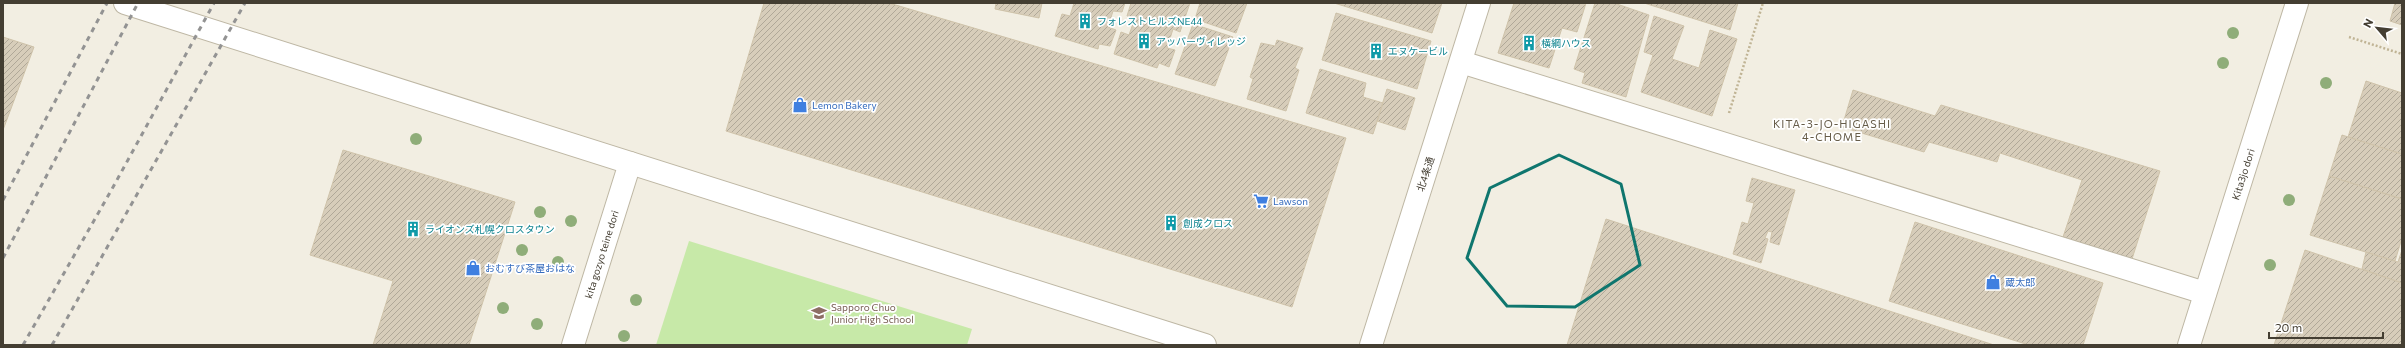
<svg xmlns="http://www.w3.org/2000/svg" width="2405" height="348" viewBox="0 0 2405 348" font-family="Commissioner,'Noto Sans JP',sans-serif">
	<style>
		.green { fill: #c7e9a8 }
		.building { fill: url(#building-hatch); stroke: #cfc3aa }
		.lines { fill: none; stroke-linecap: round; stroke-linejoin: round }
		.minor-casing { stroke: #beb7a4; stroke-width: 24 }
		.path { stroke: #c0b495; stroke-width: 2.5; stroke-dasharray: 2 2; stroke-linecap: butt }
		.minor { stroke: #fff; stroke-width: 22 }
		.rail { stroke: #939393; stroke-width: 3; stroke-dasharray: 5 5; stroke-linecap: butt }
		.tree { fill: #8fad79 }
		.marked { fill: none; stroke: #0f766e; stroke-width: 3; stroke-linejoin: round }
		.labels { text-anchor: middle; stroke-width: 3.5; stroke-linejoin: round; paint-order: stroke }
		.culture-label { font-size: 10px; fill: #0d838f; stroke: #fff; text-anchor: start }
		.shop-label { font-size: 10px; fill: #366cbe; stroke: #fff; text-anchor: start }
		.street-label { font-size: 10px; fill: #443e32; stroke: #fff }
		.education-label { font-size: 10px; fill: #785e54; stroke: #fff; text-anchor: start }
		.neighbourhood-label { font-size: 11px; letter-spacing: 1px; fill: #675d49; stroke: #fff }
	</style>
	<defs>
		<pattern id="building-hatch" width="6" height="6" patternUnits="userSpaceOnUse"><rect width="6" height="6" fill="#d7cdba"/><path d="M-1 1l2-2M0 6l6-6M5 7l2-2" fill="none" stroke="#b0a898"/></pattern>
	</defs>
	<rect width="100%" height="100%" fill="#f2eee2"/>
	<path class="green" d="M689 241 972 329 967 345H656Z"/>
	<path class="building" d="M764 3H889L1346 138 1292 307 726 131Z
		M996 3H1042L1039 18 995 9Z
		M1074 3H1125L1122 12 1113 11 1108 27 1116 30 1110 46 1099 44 1098 49 1055 36 1062 14 1070 16Z
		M1131 3H1190L1180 32 1173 29 1167 48 1175 50 1169 67 1159 63 1157 68 1114 54 1121 32 1129 35 1135 18 1127 16Z
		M1200 3H1247L1236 33 1195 19Z
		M1334 3H1442L1432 33Z
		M1514 3H1586L1577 32 1562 28 1549 68 1498 53Z
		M1595 3H1614L1649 15 1626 97 1582 83 1585 73 1574 69Z
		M1644 3H1738L1730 30Z
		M2395 3H2402V25L2390 21Z
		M1336 13 1431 41 1417 89 1322 60Z
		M1654 16 1684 26 1672 59 1699 68 1710 30 1737 39 1712 116 1641 92 1653 55 1644 52Z
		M1193 24 1233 37 1215 86 1175 74Z
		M3 37 34 47 3 130Z
		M1277 40 1303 48 1295 68 1299 70 1286 111 1247 99 1253 79 1250 77 1261 43 1275 46Z
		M1320 69 1366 83 1363 97 1383 103 1373 134 1306 113Z
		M2366 81 2402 93V154L2348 137Z
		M1387 89 1415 98 1405 130 1377 121Z
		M1853 90 1935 116 1941 105 2160 171 2132 259 2063 237 2082 180 2000 153 1997 162 1929 142 1924 152 1842 127Z
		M2342 135 2402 154V199L2329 176Z
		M343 150 515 202 469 345H373L393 281 310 255Z
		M2329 176 2402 199V238L2395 261 2310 235Z
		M1752 178 1795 190 1779 245 1770 242 1772 232 1768 231 1765 238 1768 239 1761 263 1733 254 1742 222 1748 224 1754 203 1746 201Z
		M1606 219 1994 345H1567Z
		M1915 222 2103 283 2083 345H2029L1889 301Z
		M2305 250 2402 283V345H2274Z
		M2402 250V283L2362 269 2366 252 2398 262Z"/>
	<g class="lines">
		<g class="minor-casing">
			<g id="minor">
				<path d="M125 3 1205 345"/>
				<path d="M1461 62 2205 293"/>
				<path id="s1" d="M573 345 630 163"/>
				<path d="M1371 345 1479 3"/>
				<path id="s2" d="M2189 345 2297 3"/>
			</g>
		</g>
		<path class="path" d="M2349 37 2402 54
			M1729 113 1763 3"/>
		<use href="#minor" class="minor"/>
		<path class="rail" d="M3 200 107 3
			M3 258 138 3
			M23 345 112 189 214 3
			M52 345 245 3"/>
	</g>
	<g class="tree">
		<circle cx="2233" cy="33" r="6"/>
		<circle cx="2223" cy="63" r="6"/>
		<circle cx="2326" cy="83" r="6"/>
		<circle cx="416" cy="139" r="6"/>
		<circle cx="2289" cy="200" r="6"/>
		<circle cx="540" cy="212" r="6"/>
		<circle cx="571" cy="221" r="6"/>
		<circle cx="522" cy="250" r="6"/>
		<circle cx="558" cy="262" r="6"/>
		<circle cx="2270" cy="265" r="6"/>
		<circle cx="636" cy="300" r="6"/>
		<circle cx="503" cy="308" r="6"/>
		<circle cx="537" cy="324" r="6"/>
		<circle cx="624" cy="336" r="6"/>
	</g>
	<path class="marked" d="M1559 155 1621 184 1640 265 1575 307 1507 306 1467 258 1490 188Z"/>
	<defs>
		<g id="building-bare" transform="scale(1.2)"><path d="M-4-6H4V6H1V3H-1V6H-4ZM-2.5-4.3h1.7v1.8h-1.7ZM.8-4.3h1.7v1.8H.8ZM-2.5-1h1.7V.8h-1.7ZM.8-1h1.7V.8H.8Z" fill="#0f9aa8" stroke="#fff" stroke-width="2.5" paint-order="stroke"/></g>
		<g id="shop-bare" transform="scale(1.2)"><path d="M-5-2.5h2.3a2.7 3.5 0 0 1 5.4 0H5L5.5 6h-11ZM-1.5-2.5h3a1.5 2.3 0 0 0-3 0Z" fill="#3f7fe0" stroke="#fff" stroke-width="2.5" paint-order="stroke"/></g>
		<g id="supermarket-bare" transform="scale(1.2)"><path d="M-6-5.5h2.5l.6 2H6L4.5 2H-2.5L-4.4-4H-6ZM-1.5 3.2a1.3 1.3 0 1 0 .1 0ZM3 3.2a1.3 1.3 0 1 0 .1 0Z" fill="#3f7fe0" stroke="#fff" stroke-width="2.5" paint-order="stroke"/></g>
		<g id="school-bare" transform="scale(1.2)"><path d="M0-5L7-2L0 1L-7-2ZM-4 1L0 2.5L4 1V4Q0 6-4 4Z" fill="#8d6e63" stroke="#fff" stroke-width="2.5" paint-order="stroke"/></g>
	</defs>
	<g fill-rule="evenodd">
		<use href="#building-bare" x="1085" y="21"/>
		<use href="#building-bare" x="1144" y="41"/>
		<use href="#building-bare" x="1529" y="43"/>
		<use href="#building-bare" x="1376" y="51"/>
		<use href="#shop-bare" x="800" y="105"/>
		<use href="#supermarket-bare" x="1261" y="201"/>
		<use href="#building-bare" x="1171" y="223"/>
		<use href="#building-bare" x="413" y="229"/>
		<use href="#shop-bare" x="473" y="268"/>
		<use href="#shop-bare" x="1993" y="282"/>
		<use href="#school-bare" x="819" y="313"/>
	</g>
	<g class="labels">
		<g class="culture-label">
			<text x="1097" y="25">フォレストヒルズNE44</text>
			<text x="1156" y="45">アッパーヴィレッジ</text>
			<text x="1541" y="47">横綱ハウス</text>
			<text x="1388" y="55">エヌケービル</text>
			<text x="1183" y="227">創成クロス</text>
			<text x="425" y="233">ライオンズ札幌クロスタウン</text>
		</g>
		<g class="shop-label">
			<text x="812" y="109">Lemon Bakery</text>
			<text x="1273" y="205">Lawson</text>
			<text x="485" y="272">おむすび茶屋おはな</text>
			<text x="2005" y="286">蔵太郎</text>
		</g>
		<g class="street-label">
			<text transform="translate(1425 174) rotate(-72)" y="4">北4条通</text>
			<text dy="4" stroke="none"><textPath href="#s2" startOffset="179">Kita3jo dori</textPath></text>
			<text dy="4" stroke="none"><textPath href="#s1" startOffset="95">kita gozyo teine dori</textPath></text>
		</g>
		<g class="education-label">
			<text x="831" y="311">Sapporo Chuo<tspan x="831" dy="12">Junior High School</tspan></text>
		</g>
		<g class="neighbourhood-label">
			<text x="1832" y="128">KITA-3-JO-HIGASHI<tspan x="1832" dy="13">4-CHOME</tspan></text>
		</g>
	</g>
	<rect width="2405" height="348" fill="none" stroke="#443e32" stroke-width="8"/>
	<g transform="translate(2377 28) rotate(298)" stroke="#ffffff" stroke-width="3" paint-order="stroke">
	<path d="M0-3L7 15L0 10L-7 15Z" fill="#443e32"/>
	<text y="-6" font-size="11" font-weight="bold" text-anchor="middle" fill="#443e32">N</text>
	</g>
	<path d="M2269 332v6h114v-6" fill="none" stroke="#443e32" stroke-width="2"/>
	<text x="2275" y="332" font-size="12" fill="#443e32" stroke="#ffffff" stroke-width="3" paint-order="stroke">20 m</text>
</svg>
